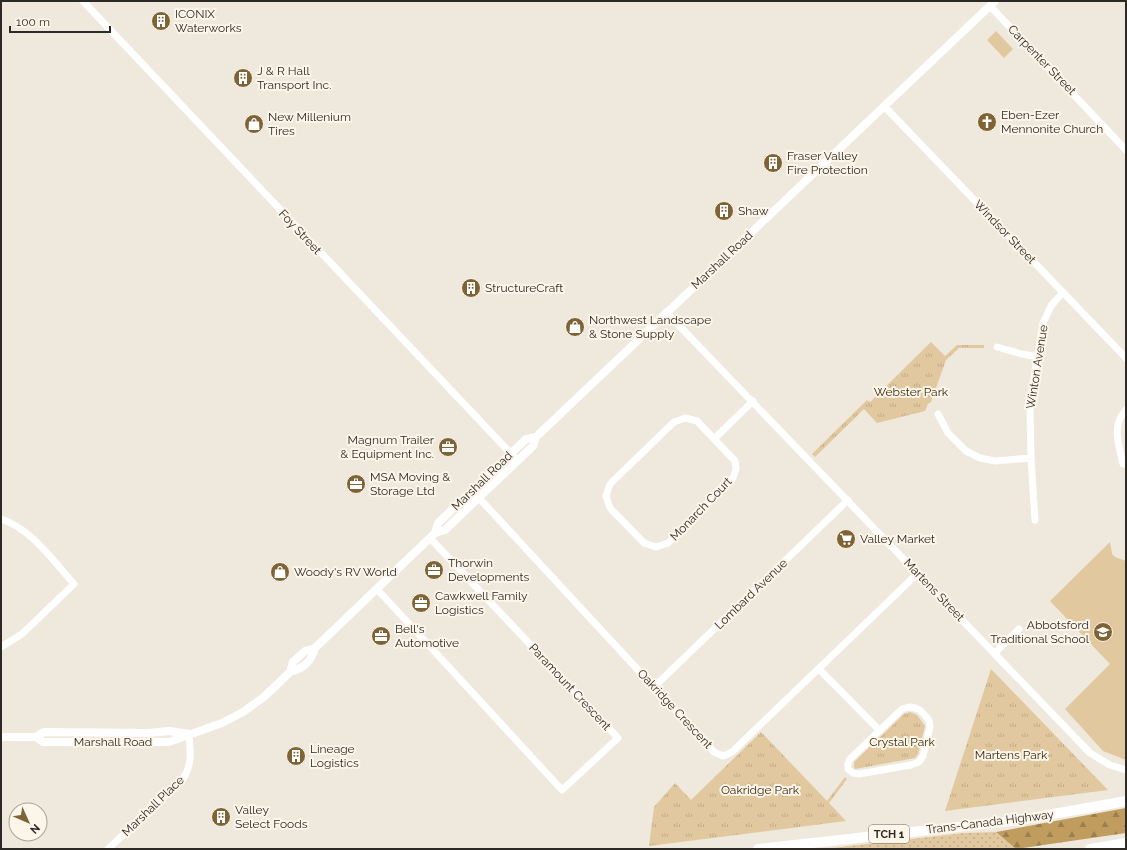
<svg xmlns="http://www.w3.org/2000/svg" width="1127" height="850" viewBox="0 0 1127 850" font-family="Raleway,sans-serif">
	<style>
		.grass { fill: url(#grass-dots) }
		.forest { fill: url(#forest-firs) }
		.park { fill: url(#park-tufts) }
		.garden { fill: #e1c89f }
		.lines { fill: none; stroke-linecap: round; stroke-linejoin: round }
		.minor { stroke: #fff; stroke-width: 7 }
		.major { stroke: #fff; stroke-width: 8 }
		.highway { stroke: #fff; stroke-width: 10 }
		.labels { text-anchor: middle; stroke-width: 4; stroke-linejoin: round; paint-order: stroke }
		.shield { fill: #fcf5e9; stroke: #6b6760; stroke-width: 1 }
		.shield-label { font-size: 11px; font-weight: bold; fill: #2d2a26 }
		.poi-label { font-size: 12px; fill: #2d2a26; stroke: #fcf5e9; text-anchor: start }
		.street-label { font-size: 12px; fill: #2d2a26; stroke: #fcf5e9 }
		.park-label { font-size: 12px; fill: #3b2b0f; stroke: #fcf5e9 }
	</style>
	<defs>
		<pattern id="grass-dots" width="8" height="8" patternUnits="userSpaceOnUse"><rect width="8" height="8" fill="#e1c89f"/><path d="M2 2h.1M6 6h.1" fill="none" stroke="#c1ac89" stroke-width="1.8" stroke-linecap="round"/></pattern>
		<pattern id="forest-firs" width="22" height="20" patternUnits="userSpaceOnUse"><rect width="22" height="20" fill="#c09c5f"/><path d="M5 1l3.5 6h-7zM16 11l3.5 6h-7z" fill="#9c7f4e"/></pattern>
		<pattern id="park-tufts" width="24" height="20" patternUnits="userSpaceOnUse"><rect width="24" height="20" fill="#e1c89f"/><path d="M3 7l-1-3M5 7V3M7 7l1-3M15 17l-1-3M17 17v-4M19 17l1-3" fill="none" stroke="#c1ac89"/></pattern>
	</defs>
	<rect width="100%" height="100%" fill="#efe8dc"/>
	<path class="grass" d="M996 832 1016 849H823L964 833Z"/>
	<path class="forest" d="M1126 808V833L1016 849 996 832Z"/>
	<path class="park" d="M931 342 945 356 957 345H984V348H959L946 360 931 402 928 404 925 411 877 423 864 409 815 457 812 454 867 400 870 402Z
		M991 669 1108 790 945 811Z
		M910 712 917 715 925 726 918 754 915 758 855 769 854 767V762L904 714Z
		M761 732 827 801 845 777 847 779 829 803 846 821 649 846 654 807 675 783 691 800Z"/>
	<path class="garden" d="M996 31 1013 49 1004 58 987 40Z
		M1110 542 1112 554 1115 557 1126 561V760L1103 751 1065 709 1110 664 1050 601Z"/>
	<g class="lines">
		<path class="minor" d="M83 1 518 461
			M990 6 1126 150
			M884 106 1126 358
			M666 312 1090 753 1110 765 1126 770
			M997 347 1022 354 1038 357
			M938 414 948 433 966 451 980 458 995 461 1031 458
			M685 418 697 421 735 461 736 469 733 478 668 543 656 547 644 543 610 508 606 496 610 484 674 422Z
			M714 439 753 401
			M1123 464C1119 446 1111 425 1126 410
			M479 498 714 752 723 756 732 752 918 573
			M1 519C32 529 53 561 74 584L22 634 1 647
			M1035 520 1031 458 1030 409 1031 396 1043 323 1051 306 1063 292
			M377 589 562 790 618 738 430 538
			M995 653 1019 629
			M819 669 880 731
			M654 687 848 500
			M909 707 915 708 920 710 929 720 930 727 923 756 919 762 911 765 859 774 853 773 848 769V764L850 759 902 709Z
			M108 849 183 779C193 763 190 752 189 734"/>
		<path class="major" d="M435 533 438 523 526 439 536 437
			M290 672C304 668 311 662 315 648
			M1 737H36L44 732 148 733 169 731 189 734
			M36 737 43 742H169L222 723 243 712 264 697 290 672 293 662 305 651 315 648 435 533 445 530 533 446 536 437 995 1"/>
		<path class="highway" d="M758 849 1020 820 1126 801
			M1090 849 1126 843"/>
	</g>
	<defs>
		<g id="building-disc" transform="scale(1)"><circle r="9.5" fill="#7d6335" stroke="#fcf5e9"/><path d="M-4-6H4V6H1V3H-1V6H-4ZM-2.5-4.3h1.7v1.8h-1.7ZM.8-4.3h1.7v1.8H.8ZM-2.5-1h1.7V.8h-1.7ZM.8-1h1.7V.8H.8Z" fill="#fff"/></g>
		<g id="church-disc" transform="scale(1)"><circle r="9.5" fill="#7d6335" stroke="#fcf5e9"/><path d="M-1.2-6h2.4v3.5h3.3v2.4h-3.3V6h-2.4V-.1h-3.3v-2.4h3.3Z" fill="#fff"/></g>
		<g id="shop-disc" transform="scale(1)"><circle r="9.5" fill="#7d6335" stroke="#fcf5e9"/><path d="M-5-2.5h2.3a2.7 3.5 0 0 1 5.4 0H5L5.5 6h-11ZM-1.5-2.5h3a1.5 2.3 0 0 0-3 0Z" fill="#fff"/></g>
		<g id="office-disc" transform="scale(1)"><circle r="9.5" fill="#7d6335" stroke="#fcf5e9"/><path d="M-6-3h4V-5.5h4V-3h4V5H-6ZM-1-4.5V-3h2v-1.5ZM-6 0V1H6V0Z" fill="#fff"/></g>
		<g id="supermarket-disc" transform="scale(1)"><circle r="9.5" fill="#7d6335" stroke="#fcf5e9"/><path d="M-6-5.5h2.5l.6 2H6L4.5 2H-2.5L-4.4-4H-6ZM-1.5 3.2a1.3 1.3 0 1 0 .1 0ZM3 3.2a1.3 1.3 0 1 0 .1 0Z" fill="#fff"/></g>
		<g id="school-disc" transform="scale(1)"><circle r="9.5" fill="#7d6335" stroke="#fcf5e9"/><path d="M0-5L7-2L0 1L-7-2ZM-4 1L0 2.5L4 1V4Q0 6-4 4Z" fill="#fff"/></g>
	</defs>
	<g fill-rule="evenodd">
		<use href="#building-disc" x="161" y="21"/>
		<use href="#building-disc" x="243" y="78"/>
		<use href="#church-disc" x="987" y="122"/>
		<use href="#shop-disc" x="254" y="124"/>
		<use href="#building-disc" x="773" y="163"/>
		<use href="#building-disc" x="724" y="211"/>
		<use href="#building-disc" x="471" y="288"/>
		<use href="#shop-disc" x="575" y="327"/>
		<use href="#office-disc" x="448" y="447"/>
		<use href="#office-disc" x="356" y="484"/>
		<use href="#supermarket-disc" x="846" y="539"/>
		<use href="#office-disc" x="434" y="570"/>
		<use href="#shop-disc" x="280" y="572"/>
		<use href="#office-disc" x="421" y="603"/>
		<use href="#school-disc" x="1103" y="632"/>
		<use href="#office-disc" x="381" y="636"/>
		<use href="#building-disc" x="296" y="756"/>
		<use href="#building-disc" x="221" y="817"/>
	</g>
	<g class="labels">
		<rect class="shield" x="869" y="825" width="40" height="18" rx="3"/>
		<g class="shield-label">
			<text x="889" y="838">TCH 1</text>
		</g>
		<g class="poi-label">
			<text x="175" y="18">ICONIX<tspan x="175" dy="14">Waterworks</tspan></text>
			<text x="257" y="75">J &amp; R Hall<tspan x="257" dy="14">Transport Inc.</tspan></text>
			<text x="1001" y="119">Eben-Ezer<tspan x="1001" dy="14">Mennonite Church</tspan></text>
			<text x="268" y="121">New Millenium<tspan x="268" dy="14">Tires</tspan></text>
			<text x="787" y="160">Fraser Valley<tspan x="787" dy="14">Fire Protection</tspan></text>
			<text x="738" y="215">Shaw</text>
			<text x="485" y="292">StructureCraft</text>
			<text x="589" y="324">Northwest Landscape<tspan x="589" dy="14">&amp; Stone Supply</tspan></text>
			<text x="434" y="444" text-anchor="end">Magnum Trailer<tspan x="434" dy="14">&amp; Equipment Inc.</tspan></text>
			<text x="370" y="481">MSA Moving &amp;<tspan x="370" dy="14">Storage Ltd</tspan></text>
			<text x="860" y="543">Valley Market</text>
			<text x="448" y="567">Thorwin<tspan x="448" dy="14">Developments</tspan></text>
			<text x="294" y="576">Woody's RV World</text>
			<text x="435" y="600">Cawkwell Family<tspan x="435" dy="14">Logistics</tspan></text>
			<text x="1089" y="629" text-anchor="end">Abbotsford<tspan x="1089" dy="14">Traditional School</tspan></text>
			<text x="395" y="633">Bell's<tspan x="395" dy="14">Automotive</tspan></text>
			<text x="310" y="753">Lineage<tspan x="310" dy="14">Logistics</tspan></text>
			<text x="235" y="814">Valley<tspan x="235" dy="14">Select Foods</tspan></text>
		</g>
		<g class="street-label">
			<text transform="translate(1042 60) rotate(46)" y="4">Carpenter Street</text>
			<text transform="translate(300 232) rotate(47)" y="4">Foy Street</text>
			<text transform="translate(1005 232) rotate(46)" y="4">Windsor Street</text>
			<text transform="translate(722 260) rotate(-43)" y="4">Marshall Road</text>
			<text transform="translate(1037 367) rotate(-81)" y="4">Winton Avenue</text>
			<text transform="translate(482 481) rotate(-44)" y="4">Marshall Road</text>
			<text transform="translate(701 509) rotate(-46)" y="4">Monarch Court</text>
			<text transform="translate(934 590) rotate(46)" y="4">Martens Street</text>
			<text transform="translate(751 594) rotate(-44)" y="4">Lombard Avenue</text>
			<text transform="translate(570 687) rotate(47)" y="4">Paramount Crescent</text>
			<text transform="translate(675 709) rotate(47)" y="4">Oakridge Crescent</text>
			<text x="113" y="746">Marshall Road</text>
			<text transform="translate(153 806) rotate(-44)" y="4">Marshall Place</text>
			<text transform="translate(990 822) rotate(-7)" y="4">Trans-Canada Highway</text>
		</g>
		<g class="park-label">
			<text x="911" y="396">Webster Park</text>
			<text x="902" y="746">Crystal Park</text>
			<text x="1011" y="759">Martens Park</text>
			<text x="760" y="794">Oakridge Park</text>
		</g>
	</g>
	<rect width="1127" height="850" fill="none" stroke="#2d2a26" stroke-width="4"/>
	<g transform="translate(28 822) rotate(135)"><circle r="19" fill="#fcf5e9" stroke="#a9a49b"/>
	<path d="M0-3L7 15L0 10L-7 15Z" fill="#7d6335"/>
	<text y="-6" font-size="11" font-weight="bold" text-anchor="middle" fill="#2d2a26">N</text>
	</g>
	<path d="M10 26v6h100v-6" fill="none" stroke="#2d2a26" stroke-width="2"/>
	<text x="16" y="26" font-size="12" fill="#2d2a26" stroke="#fcf5e9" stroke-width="3" paint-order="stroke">100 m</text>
</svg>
